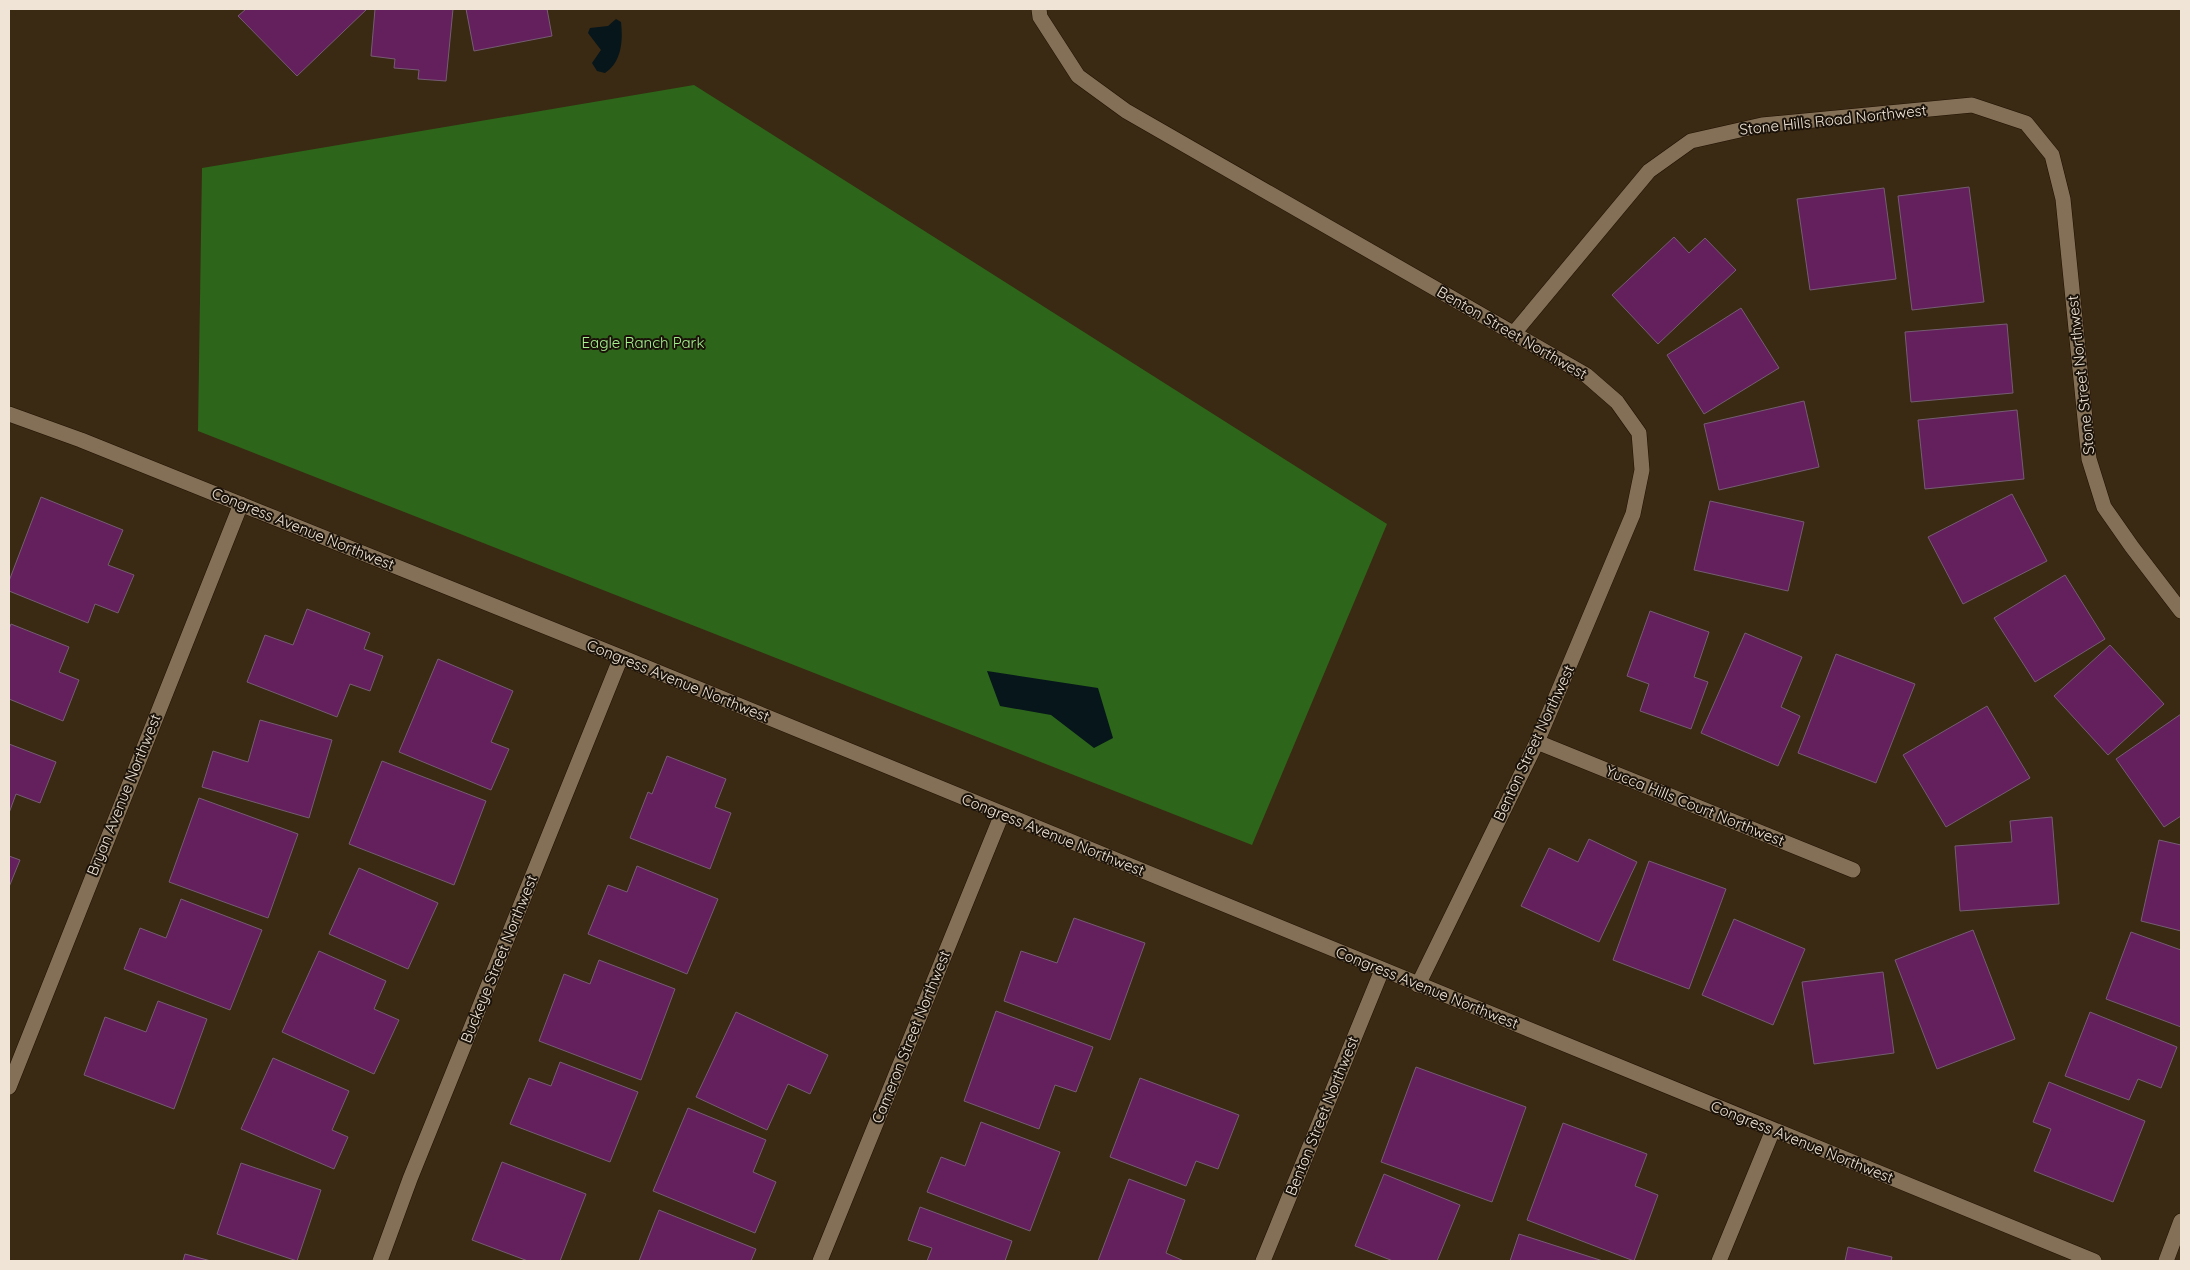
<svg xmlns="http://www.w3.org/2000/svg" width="2190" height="1270" viewBox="0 0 2190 1270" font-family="Quicksand,sans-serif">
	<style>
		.green { fill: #2d651a }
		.water { fill: #06161b }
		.building { fill: #64205d; stroke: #755d71 }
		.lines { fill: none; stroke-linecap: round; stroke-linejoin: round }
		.street-casing { stroke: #211100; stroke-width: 16 }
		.street { stroke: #837057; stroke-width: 15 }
		.labels { text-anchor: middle; stroke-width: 4; stroke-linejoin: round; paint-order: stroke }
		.street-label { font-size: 15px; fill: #efe4d6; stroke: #1b130a }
		.park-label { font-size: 15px; fill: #a5f58f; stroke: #1b130a }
	</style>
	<rect width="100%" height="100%" fill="#3a2913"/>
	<path class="green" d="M694 85 1387 524 1252 845 198 431 202 168Z"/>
	<path class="water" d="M616 19 621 22C623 40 622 62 605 73L597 71 592 63 601 50 588 33 590 28 608 26Z
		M987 671 1098 688 1113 738 1094 748 1051 715 1000 706Z"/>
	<path class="building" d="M246 9H367L297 76 238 16Z
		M375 9H453L446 81 418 79 419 70 394 68 395 59 371 56Z
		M466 9H547L552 36 474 51Z
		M1969 187 1984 302 1912 310 1898 196Z
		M1884 188 1896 279 1810 290 1797 199Z
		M1674 237 1689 253 1705 238 1736 270 1658 344 1612 295Z
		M1741 308 1779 368 1704 414 1667 355Z
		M2007 324 2013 393 1911 402 1905 332Z
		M1804 401 1819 467 1719 490 1704 424Z
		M2017 410 2024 479 1925 489 1918 420Z
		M2012 494 2047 561 1963 604 1928 537Z
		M41 497 123 530 108 565 134 575 118 613 95 604 88 623 9 591V581Z
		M1710 501 1804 522 1788 591 1694 570Z
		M2065 575 2105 639 2035 682 1994 618Z
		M307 609 370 633 364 649 383 656 370 691 350 684 337 717 247 682 265 635 293 645Z
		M1650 611 1709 632 1694 677 1708 682 1691 729 1640 711 1649 684 1627 676Z
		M11 624 69 647 59 672 79 680 63 721 9 699V629Z
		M1745 633 1802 657 1781 707 1800 716 1778 766 1701 733Z
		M2110 645 2164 704 2108 755 2054 696Z
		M1836 654 1915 684 1876 783 1798 753Z
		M438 659 513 691 491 742 509 749 491 790 399 752Z
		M1987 706 2030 778 1946 827 1903 755Z
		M2181 714V816L2164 827 2116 759Z
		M260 720 332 740 309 818 202 787 213 751 248 762Z
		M9 744 56 762 40 803 16 794 9 813Z
		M667 756 726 779 715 807 731 813 710 869 630 838 648 792 652 794Z
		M382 761 486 801 454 885 349 844Z
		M199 798 298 834 268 918 169 882Z
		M2052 817 2059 904 1960 911 1955 846 2012 842 2010 821Z
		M1589 839 1637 862 1599 942 1521 906 1549 848 1578 862Z
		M2159 840 2181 845V931L2141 921Z
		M9 856 20 860 9 887Z
		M1649 861 1726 889 1689 989 1613 960Z
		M637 866 718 899 687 974 588 934 608 885 627 892Z
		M359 868 438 903 408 969 329 934Z
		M181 899 262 930 230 1010 124 969 140 928 166 938Z
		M1074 918 1145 943 1110 1040 1004 1001 1021 951 1057 963Z
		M1734 919 1805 949 1773 1025 1702 995Z
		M1973 930 2015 1039 1937 1069 1895 960Z
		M2131 932 2181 950V1027L2106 999Z
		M319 951 386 981 374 1009 399 1020 374 1074 282 1032Z
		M599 960 675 989 641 1080 539 1041 564 974 590 984Z
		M1883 972 1894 1053 1814 1064 1802 982Z
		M158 1001 207 1019 174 1109 84 1075 105 1017 146 1032Z
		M996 1011 1093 1047 1076 1092 1055 1085 1039 1129 964 1101Z
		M736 1012 828 1055 810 1094 788 1084 767 1130 696 1097Z
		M2090 1012 2177 1047 2161 1088 2138 1079 2129 1100 2065 1076Z
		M273 1058 349 1091 332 1130 348 1137 334 1169 241 1129Z
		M560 1062 638 1092 610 1162 510 1124 529 1078 551 1086Z
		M1416 1067 1526 1107 1492 1202 1381 1162Z
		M1140 1078 1239 1115 1218 1169 1196 1161 1186 1186 1110 1157Z
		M2049 1082 2145 1121 2113 1202 2034 1171 2051 1129 2033 1122Z
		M688 1108 766 1140 753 1172 776 1182 755 1233 653 1191Z
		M981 1122 1060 1152 1030 1231 927 1192 941 1157 965 1166Z
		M1563 1123 1647 1154 1635 1186 1658 1195 1634 1261 1527 1220Z
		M502 1162 586 1194 560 1261H528L472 1240Z
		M241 1163 321 1190 297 1261 217 1234Z
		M1384 1174 1460 1205 1437 1261H1393L1355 1246Z
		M1129 1179 1185 1200 1166 1253 1184 1261H1098Z
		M920 1207 1012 1241 1005 1261H927L932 1248 908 1240Z
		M659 1210 756 1249 751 1261H639Z
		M1519 1234 1603 1261H1510Z
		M1848 1247 1892 1257 1891 1261H1845Z
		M185 1254 211 1261H183Z"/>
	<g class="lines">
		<g class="street-casing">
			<path id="street" d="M1039 9 1040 17 1078 76 1126 111 1586 375 1617 402 1639 433 1642 470 1633 514 1537 742 1418 985
				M1514 333 1649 171 1691 141 1762 125 1972 105 2026 123 2052 155 2063 199 2089 459 2104 507 2132 547 2181 611
				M9 414 81 440 621 657 2094 1261
				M1537 742 1853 870
				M9 1087 241 504
				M380 1261 410 1179 621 657
				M820 1261 1002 814
				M1263 1261 1382 970
				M1719 1261 1773 1130
				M2166 1261 2181 1221"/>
		</g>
		<use href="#street" class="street"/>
	</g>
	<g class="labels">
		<g class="street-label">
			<text transform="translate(1833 120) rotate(-6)" y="5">Stone Hills Road Northwest</text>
			<text transform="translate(1512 333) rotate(30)" y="5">Benton Street Northwest</text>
			<text transform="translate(2081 375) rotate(-96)" y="5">Stone Street Northwest</text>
			<text transform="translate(303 529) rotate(22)" y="5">Congress Avenue Northwest</text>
			<text transform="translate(678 681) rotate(22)" y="5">Congress Avenue Northwest</text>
			<text transform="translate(1534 743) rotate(-65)" y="5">Benton Street Northwest</text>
			<text transform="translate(124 795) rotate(-68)" y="5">Bryan Avenue Northwest</text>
			<text transform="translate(1695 806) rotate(22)" y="5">Yucca Hills Court Northwest</text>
			<text transform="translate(1053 835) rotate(22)" y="5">Congress Avenue Northwest</text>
			<text transform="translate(499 959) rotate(-68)" y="5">Buckeye Street Northwest</text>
			<text transform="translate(1427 988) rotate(22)" y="5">Congress Avenue Northwest</text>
			<text transform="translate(911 1037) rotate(-68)" y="5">Cameron Street Northwest</text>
			<text transform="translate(1322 1116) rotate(-68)" y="5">Benton Street Northwest</text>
			<text transform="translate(1802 1142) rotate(22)" y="5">Congress Avenue Northwest</text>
		</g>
		<g class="park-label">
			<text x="643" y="348">Eagle Ranch Park</text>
		</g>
	</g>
	<rect width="2190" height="1270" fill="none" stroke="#efe4d6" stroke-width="20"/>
</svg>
